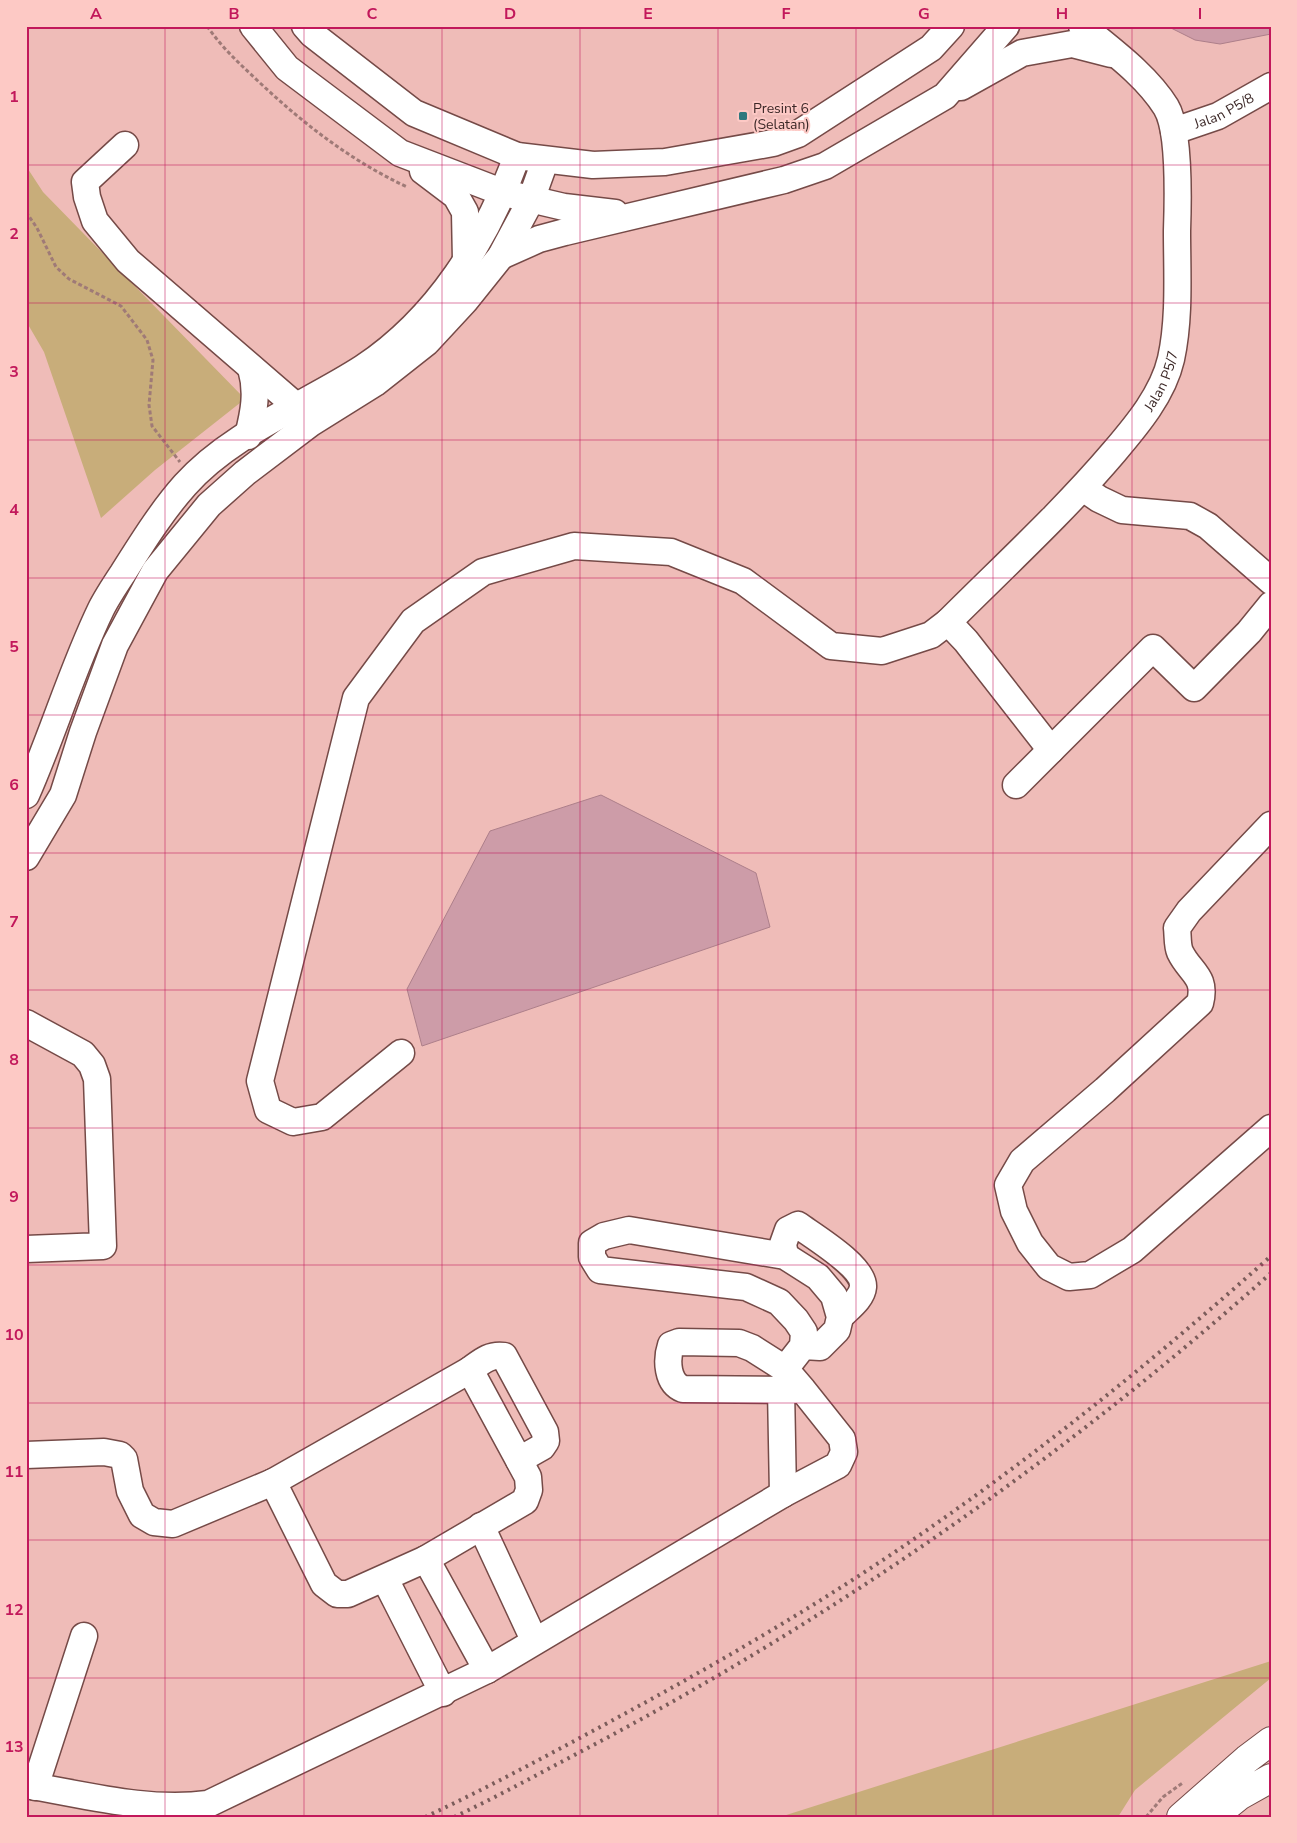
<svg xmlns="http://www.w3.org/2000/svg" width="1297" height="1843" viewBox="0 0 1297 1843" font-family="'Nunito Sans',sans-serif">
	<style>
		.green { fill: #c8ad7a }
		.building { fill: #cd9ca8; stroke: #ad7f8a }
		.lines { fill: none; stroke-linecap: round; stroke-linejoin: round }
		.minor-casing { stroke: #754a47; stroke-width: 29 }
		.highway-casing { stroke: #754a47; stroke-width: 30 }
		.path { stroke: #9f7a77; stroke-width: 3; stroke-dasharray: 4 2.5; stroke-linecap: butt }
		.minor { stroke: #fff; stroke-width: 26 }
		.highway { stroke: #fff; stroke-width: 28 }
		.rail { stroke: #7b5c5a; stroke-width: 4; stroke-dasharray: 2.5 5; stroke-linecap: butt }
		.grid { fill: none; stroke: #c2185b; stroke-width: 1; stroke-opacity: 0.55 }
		.poi-dot { fill: #2f787e; stroke: #fdc9c5; stroke-width: 2 }
		.labels { text-anchor: middle; stroke-width: 4; stroke-linejoin: round; paint-order: stroke }
		.poi-label { font-size: 14px; fill: #3c2827; stroke: #fdc9c5; text-anchor: start }
		.street-label { font-size: 14px; fill: #3c2827; stroke: #fdc9c5 }
		.neatline { fill: none; stroke: #c2185b; stroke-width: 2 }
		.grid-label { font-size: 16px; text-anchor: middle; font-weight: bold; fill: #c2185b }
	</style>
	<rect width="100%" height="100%" fill="#efbcb8"/>
	<path class="green" d="M26 166 43 192 245 399 155 470 101 518 44 352 26 321Z
		M1271 1661V1678L1135 1790 1118 1817H780Z"/>
	<path class="building" d="M1167 26H1271V34L1220 44 1195 40Z
		M601 795 756 873 770 927 422 1046 407 989 490 831Z"/>
	<g class="lines">
		<g class="minor-casing">
			<g id="minor">
				<path d="M253 26 287 68 400 153 504 193 564 207 615 213"/>
				<path d="M305 26 312 34 414 113 517 156 593 165 665 162 773 143 798 134 931 48 951 26"/>
				<path d="M961 87 1022 53 1072 44 1111 54"/>
				<path id="s1" d="M1174 131 1218 116 1271 86"/>
				<path d="M125 145 85 182 87 197 95 221 128 261 296 406 307 419"/>
				<path d="M423 171 456 196 465 212 466 261"/>
				<path d="M501 256 539 239 565 232 784 180 825 166 945 96 1006 26"/>
				<path d="M248 436C254 412 258 392 251 368"/>
				<path d="M1083 488 1099 499 1122 510 1190 516 1208 526 1271 581"/>
				<path d="M948 622 966 641 1051 750"/>
				<path d="M1016 785 1153 648 1194 688 1249 632 1271 605"/>
				<path d="M26 795C53 734 72 669 101 609 107 597 115 585 123 573 142 543 161 512 185 485 231 433 306 405 363 368 438 318 487 239 517 156"/>
				<path d="M1271 825 1189 911 1177 928C1178 935 1177 945 1180 952 1190 973 1207 976 1200 1003L1105 1090 1022 1161 1008 1185 1014 1211 1030 1243 1049 1267 1069 1277 1090 1275 1132 1250 1271 1128"/>
				<path d="M26 857 63 795 83 732 115 645 155 571 209 505 245 473 311 423 375 383 427 342 465 301 501 256 531 200 545 161"/>
				<path d="M26 1023 83 1054 92 1065 97 1079 103 1246 26 1249"/>
				<path id="s2" d="M401 1053 322 1117 293 1122 268 1110 260 1081 356 698 413 621 483 572 574 546 671 552 743 581 831 646 882 651 931 635 948 622C1004 566 1063 512 1114 452 1137 425 1163 394 1171 359 1180 318 1177 273 1177 231 1178 202 1180 130 1166 107 1146 75 1111 50 1082 26"/>
				<path d="M785 1256 783 1244 788 1230 798 1225C813 1236 865 1267 863 1287 862 1299 847 1309 840 1317"/>
				<path d="M785 1369 803 1346 804 1332 796 1320 779 1302 746 1287 600 1270 592 1257V1243L604 1236 629 1230 785 1256 818 1277 834 1296 840 1317 837 1330 820 1347 803 1346"/>
				<path d="M781 1389 783 1494"/>
				<path d="M26 1455 104 1452 120 1455 124 1459 130 1491 142 1515 154 1522 173 1524 273 1482 470 1370C481 1362 489 1354 504 1356L545 1432 546 1441 542 1447 519 1460"/>
				<path d="M273 1482 324 1584 337 1594H348L426 1559 525 1501 529 1490 528 1477 470 1370"/>
				<path d="M481 1526 534 1640"/>
				<path d="M426 1559 487 1670"/>
				<path d="M385 1579 443 1693"/>
				<path d="M26 1785C86 1795 147 1812 208 1804L487 1670 783 1494 838 1465 844 1452 842 1439 803 1390 785 1369 752 1348 739 1343 679 1342 671 1345C666 1360 667 1383 683 1389L803 1390"/>
				<path d="M35 1787 84 1636"/>
			</g>
		</g>
		<g class="highway-casing">
			<path id="highway" d="M1181 1817 1247 1759 1271 1741
				M1213 1817 1239 1796 1271 1778"/>
		</g>
		<path class="path" d="M207 26C222 48 240 64 259 82 305 125 350 160 407 187
			M26 212 37 228 56 267 69 279 121 306 147 340 153 360 149 405 152 426 180 462
			M1146 1817 1163 1797 1184 1782"/>
		<use href="#minor" class="minor"/>
		<use href="#highway" class="highway"/>
		<path class="rail" d="M425 1817C481 1791 535 1762 589 1733 699 1674 811 1610 914 1539 1039 1453 1158 1357 1271 1256
			M454 1817C503 1794 551 1767 599 1742 841 1613 1066 1456 1271 1273"/>
	</g>
	<path class="grid" d="M165 26V1817M304 26V1817M442 26V1817M580 26V1817M718 26V1817M856 26V1817M993 26V1817M1132 26V1817M26 165H1271M26 303H1271M26 440H1271M26 578H1271M26 715H1271M26 853H1271M26 990H1271M26 1128H1271M26 1265H1271M26 1403H1271M26 1540H1271M26 1678H1271"/>
	<rect class="poi-dot" x="738" y="111" width="10" height="10" rx="2.5"/>
	<g class="labels">
		<g class="poi-label">
			<text x="753" y="113">Presint 6<tspan x="753" dy="16">(Selatan)</tspan></text>
		</g>
		<g class="street-label">
			<text dy="5" stroke="none"><textPath href="#s1" startOffset="54">Jalan P5/8</textPath></text>
			<text dy="5" stroke="none"><textPath href="#s2" startOffset="1592">Jalan P5/7</textPath></text>
		</g>
	</g>
	<rect width="1297" height="1843" fill="none" stroke="#fdc9c5" stroke-width="55"/>
	<rect x="28" y="28" width="1242" height="1788" class="neatline"/>
	<g class="grid-label">
		<text x="96" y="19">A</text>
		<text x="234" y="19">B</text>
		<text x="372" y="19">C</text>
		<text x="510" y="19">D</text>
		<text x="648" y="19">E</text>
		<text x="786" y="19">F</text>
		<text x="924" y="19">G</text>
		<text x="1062" y="19">H</text>
		<text x="1200" y="19">I</text>
		<text x="14" y="102">1</text>
		<text x="14" y="239">2</text>
		<text x="14" y="377">3</text>
		<text x="14" y="515">4</text>
		<text x="14" y="652">5</text>
		<text x="14" y="790">6</text>
		<text x="14" y="927">7</text>
		<text x="14" y="1065">8</text>
		<text x="14" y="1202">9</text>
		<text x="14" y="1340">10</text>
		<text x="14" y="1477">11</text>
		<text x="14" y="1615">12</text>
		<text x="14" y="1752">13</text>
	</g>
</svg>
